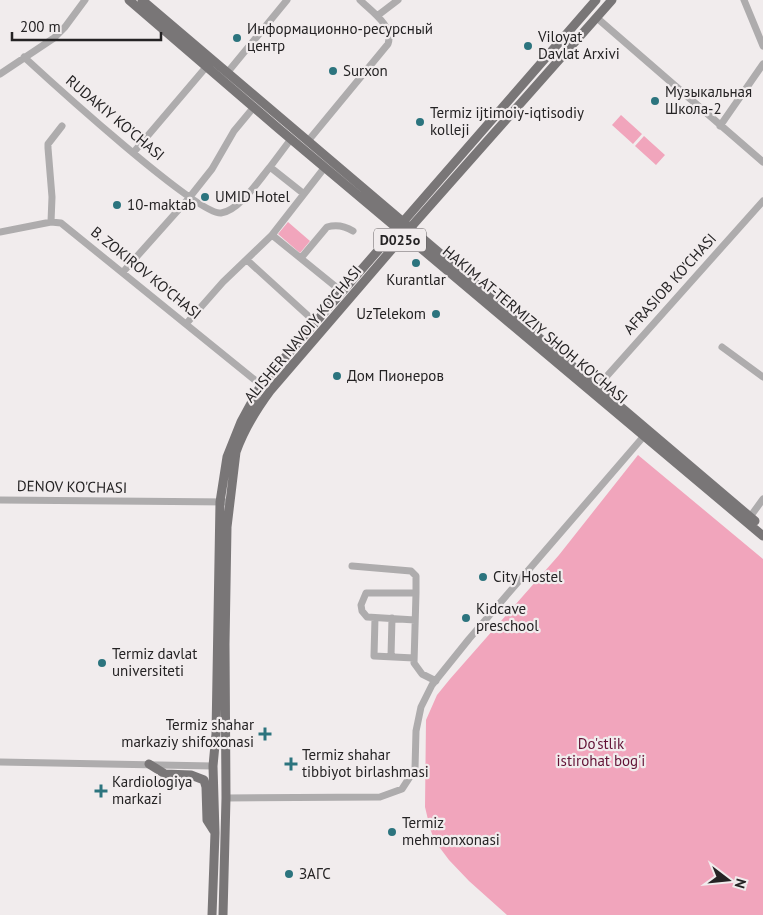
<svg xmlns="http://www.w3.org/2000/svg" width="763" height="915" viewBox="0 0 763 915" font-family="'PT Sans',sans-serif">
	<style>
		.green { fill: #f1a5bc }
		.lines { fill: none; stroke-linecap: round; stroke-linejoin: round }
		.minor { stroke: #aeacad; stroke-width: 7 }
		.major { stroke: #797677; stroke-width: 9 }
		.poi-dot { fill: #2c747e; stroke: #f1eced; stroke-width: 2 }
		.labels { text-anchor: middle; stroke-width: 4.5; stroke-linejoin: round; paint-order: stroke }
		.shield { fill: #f1eced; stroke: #625f60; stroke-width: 1 }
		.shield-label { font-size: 14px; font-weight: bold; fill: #252324 }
		.poi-label { font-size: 15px; fill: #252324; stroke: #f1eced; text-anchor: start }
		.street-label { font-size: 15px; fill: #252324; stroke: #f1eced }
		.park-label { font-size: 15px; fill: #621235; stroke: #f1eced }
	</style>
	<rect width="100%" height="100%" fill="#f1eced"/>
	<path class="green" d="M621 115 642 134 633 144 612 125Z
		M644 136 665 155 656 165 635 146Z
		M288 222 310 241 300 253 278 234Z
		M638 455 763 559V915H507L469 881 449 860 434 840 430 828 425 807 426 720 437 695 450 679 559 555Z"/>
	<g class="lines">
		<path class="minor" d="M744 0 763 46
			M377 16 398 0
			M597 18 763 162
			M24 57C49 80 198 216 221 213 239 211 259 180 270 167
			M227 73 287 0
			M0 74 54 38 65 27 85 0
			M720 126 763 64
			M291 139 270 167 304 194
			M308 141 388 44C394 26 372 12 360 0
			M133 153 207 66
			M325 167 272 235 341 291
			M51 222 52 197 48 148V144L62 126
			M0 232 51 222 61 223 261 385
			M301 258 327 227C337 224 345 226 353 231
			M247 260 315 322
			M123 272 189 198 212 169 234 131 254 107
			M186 324 223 282 272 235
			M722 347 763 377
			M598 386 763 201
			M0 500 229 502
			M750 517 763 499
			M352 566 411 571 416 576V593
			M375 618 374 656 414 658
			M415 620 367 617 362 611 361 605 366 593H416L414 663 422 674 436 681
			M391 656 392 618
			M0 762 213 766
			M226 798 380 797 402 789 415 769 416 731 421 707 432 685 469 639 644 436"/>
		<path class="major" d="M129 0 279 129 763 536
			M142 0 755 521
			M149 764 165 774 191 775 204 780 206 787 207 820 214 831
			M212 915 215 833 213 766 216 734 220 502 227 457 241 422 261 385 596 0
			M223 915 226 798 225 644 227 527 236 452C244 429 256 410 270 391L411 227 612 0"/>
	</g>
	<g class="poi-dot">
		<circle cx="237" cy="38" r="5"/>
		<circle cx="528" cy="46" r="5"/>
		<circle cx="333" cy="71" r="5"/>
		<circle cx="655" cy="101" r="5"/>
		<circle cx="420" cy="122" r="5"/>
		<circle cx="205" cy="197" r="5"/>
		<circle cx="117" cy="205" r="5"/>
		<circle cx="416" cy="263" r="5"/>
		<circle cx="436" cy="314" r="5"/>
		<circle cx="337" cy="376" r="5"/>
		<circle cx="483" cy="577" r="5"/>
		<circle cx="466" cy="618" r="5"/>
		<circle cx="102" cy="663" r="5"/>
		<path d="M262.5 726.5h5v5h5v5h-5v5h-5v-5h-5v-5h5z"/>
		<path d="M288.5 756.5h5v5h5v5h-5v5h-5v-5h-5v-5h5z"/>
		<path d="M98.5 783.5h5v5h5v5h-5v5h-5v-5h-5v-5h5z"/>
		<circle cx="392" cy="832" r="5"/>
		<circle cx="289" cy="874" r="5"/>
	</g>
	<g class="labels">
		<rect class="shield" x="374" y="228.5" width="52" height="23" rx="4"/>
		<g class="shield-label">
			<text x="400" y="245">D025o</text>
		</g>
		<g class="poi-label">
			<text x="247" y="34">Информационно-ресурсный<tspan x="247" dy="17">центр</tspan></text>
			<text x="538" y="42">Viloyat<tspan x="538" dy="17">Davlat Arxivi</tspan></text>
			<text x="343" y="76">Surxon</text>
			<text x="665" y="97">Музыкальная<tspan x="665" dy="17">Школа-2</tspan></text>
			<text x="430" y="118">Termiz ijtimoiy-iqtisodiy<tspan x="430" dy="17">kolleji</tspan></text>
			<text x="215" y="202">UMID Hotel</text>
			<text x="127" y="210">10-maktab</text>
			<text x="416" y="285" text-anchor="middle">Kurantlar</text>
			<text x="426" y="319" text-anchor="end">UzTelekom</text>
			<text x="347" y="381">Дом Пионеров</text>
			<text x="493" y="582">City Hostel</text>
			<text x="476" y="614">Kidcave<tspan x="476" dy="17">preschool</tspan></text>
			<text x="112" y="659">Termiz davlat<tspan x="112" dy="17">universiteti</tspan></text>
			<text x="254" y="730" text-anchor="end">Termiz shahar<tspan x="254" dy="17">markaziy shifoxonasi</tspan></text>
			<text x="302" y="760">Termiz shahar<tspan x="302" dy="17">tibbiyot birlashmasi</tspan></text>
			<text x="112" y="787">Kardiologiya<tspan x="112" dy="17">markazi</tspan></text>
			<text x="402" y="828">Termiz<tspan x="402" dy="17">mehmonxonasi</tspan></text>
			<text x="299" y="879">ЗАГС</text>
		</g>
		<g class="street-label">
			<text transform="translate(115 118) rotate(40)" y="5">RUDAKIY KO'CHASI</text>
			<text transform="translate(146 273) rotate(39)" y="5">B. ZOKIROV KO'CHASI</text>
			<text transform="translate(670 284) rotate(-48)" y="5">AFRASIOB KO'CHASI</text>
			<text transform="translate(535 325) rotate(40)" y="5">HAKIM AT-TERMIZIY SHOH KO'CHASI</text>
			<text transform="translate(303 334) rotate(-50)" y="5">ALISHER NAVOIY KO’CHASI</text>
			<text transform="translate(72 487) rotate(1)" y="5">DENOV KO'CHASI</text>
		</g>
		<g class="park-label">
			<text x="601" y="749">Do'stlik<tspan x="601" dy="17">istirohat bog'i</tspan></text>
		</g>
	</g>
	<g transform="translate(728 880) rotate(106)" stroke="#f1eced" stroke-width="4" paint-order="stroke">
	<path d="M0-4L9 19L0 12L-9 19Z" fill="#252324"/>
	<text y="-8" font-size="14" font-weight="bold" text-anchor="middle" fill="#252324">N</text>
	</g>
	<path d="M12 32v8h149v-8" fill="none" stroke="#252324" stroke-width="2.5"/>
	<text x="20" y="32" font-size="15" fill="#252324" stroke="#f1eced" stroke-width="4" paint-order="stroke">200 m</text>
</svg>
